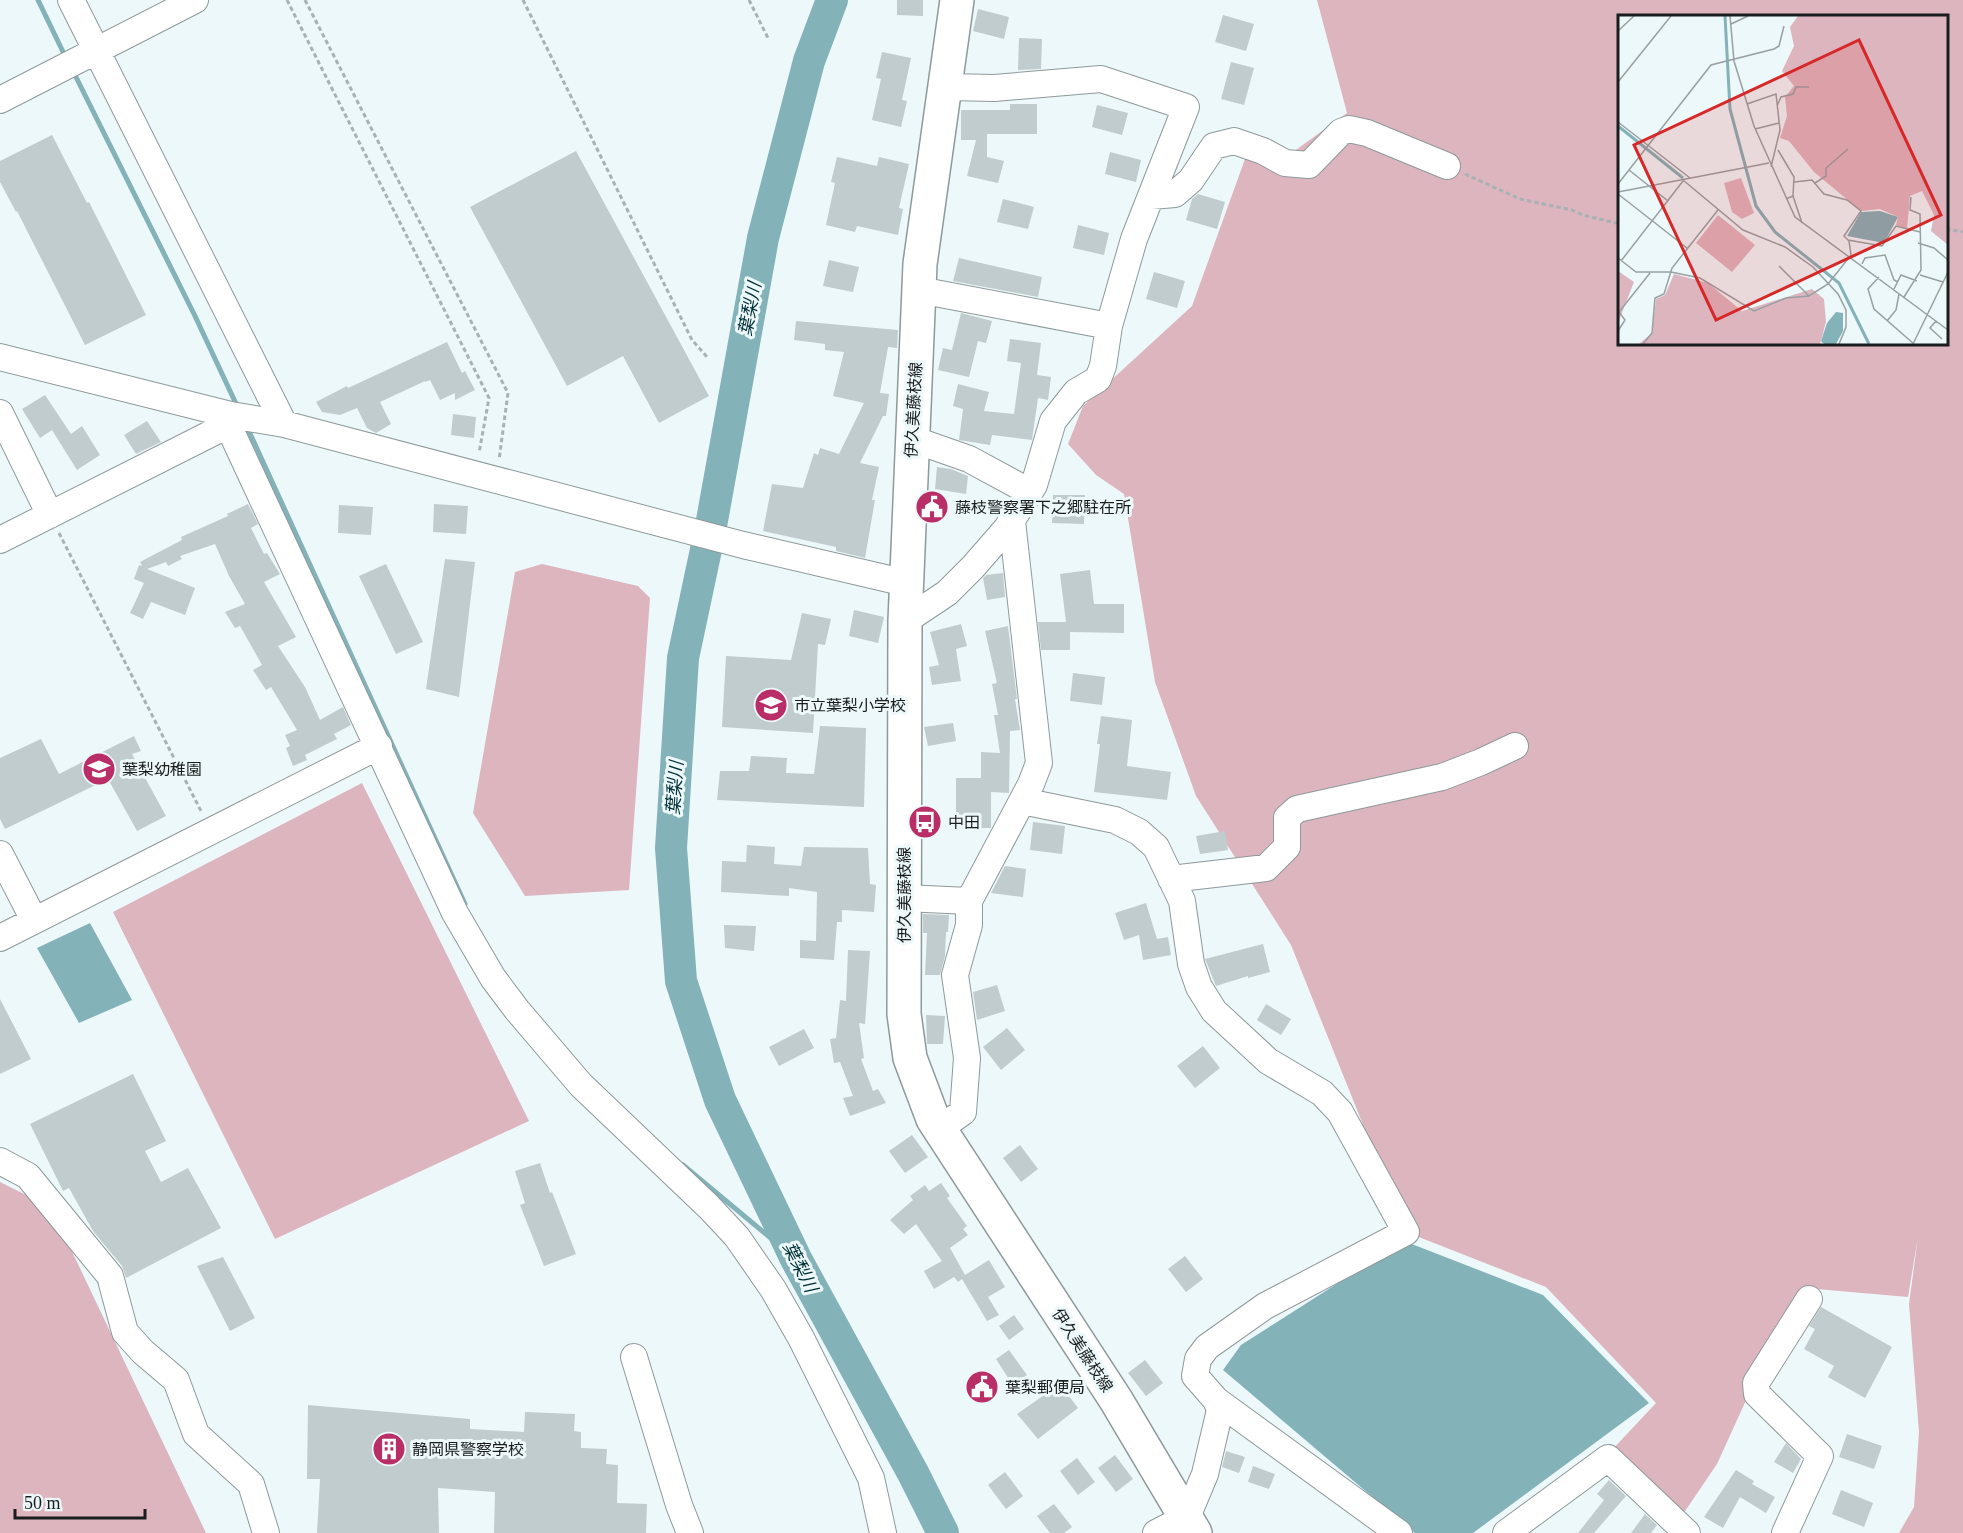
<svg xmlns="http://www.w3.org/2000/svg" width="1963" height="1533" viewBox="0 0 1963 1533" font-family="'Times New Roman','Noto Sans JP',serif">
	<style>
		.green { fill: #ddb5bf; fill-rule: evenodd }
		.water { fill: #83b2b8 }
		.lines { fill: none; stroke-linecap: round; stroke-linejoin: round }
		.stream { stroke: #83b2b8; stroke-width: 5 }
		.river { stroke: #83b2b8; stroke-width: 32 }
		.building { fill: #c0cccd }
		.minor-casing { stroke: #8e999a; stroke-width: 28 }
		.major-casing { stroke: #8e999a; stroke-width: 36 }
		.path { stroke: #a9b1b3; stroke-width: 3; stroke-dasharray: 4.5 3; stroke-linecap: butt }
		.minor { stroke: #fff; stroke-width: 26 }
		.major { stroke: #fff; stroke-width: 33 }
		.labels { text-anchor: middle; stroke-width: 6; stroke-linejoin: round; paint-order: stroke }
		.street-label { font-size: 16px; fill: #191d1e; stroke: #edf8fa }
		.poi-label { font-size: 16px; fill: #191d1e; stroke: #edf8fa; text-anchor: start }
		.water-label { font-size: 18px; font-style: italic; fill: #013136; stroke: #edf8fa }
		.inset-river { fill: none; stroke: #83b2b8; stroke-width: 3 }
		.inset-road { fill: none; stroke: #98a0a2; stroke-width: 1.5 }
		.view { fill: #d62828; fill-opacity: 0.15; stroke: #d62828; stroke-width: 3 }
		.inset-edge { fill: none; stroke: #191d1e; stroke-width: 3 }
	</style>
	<rect width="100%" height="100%" fill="#edf8fa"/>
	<path class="green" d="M1317 0H1963V1533H1899L1914 1507 1919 1432 1909 1304 1918 1237 1908 1297 1805 1288 1753 1385 1717 1464 1677 1523 1611 1451 1656 1403 1546 1287 1406 1232 1291 945 1196 796 1155 682 1124 494 1096 475 1068 444 1083 406 1192 306 1245 159 1275 165 1347 113ZM1620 16H1946V344H1620Z
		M542 564 638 586 650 598 629 890 525 896 473 813 515 572Z
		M362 783 529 1121 275 1239 113 912Z
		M0 1182 36 1200 67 1241 206 1533H0Z"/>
	<path class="water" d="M90 923 132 1000 79 1023 37 948Z
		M1404 1241 1543 1295 1649 1403 1473 1533H1415L1223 1370 1241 1345Z"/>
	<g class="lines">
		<path class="stream" d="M38 0 66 58
			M73 71 195 316 238 408
			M247 427 465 904
			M683 1165 796 1259"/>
		<path class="river" d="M832 0 809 61 763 238 711 526 683 658 671 848 681 981 720 1100 796 1259 913 1473 943 1533"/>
	</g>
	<path class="building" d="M897 0H923V16L897 15Z
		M978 9 1009 17 1004 39 973 31Z
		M1223 15 1254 24 1246 51 1215 42Z
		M1019 38 1042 39 1041 69 1018 70Z
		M882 52 911 58 902 100 907 101 901 127 872 120 881 79 876 78Z
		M1231 62 1254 68 1244 105 1221 99Z
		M1010 104H1037V134H987V157L1004 161 998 183 967 176 976 140H961V110H1010Z
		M1097 105 1128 113 1122 135 1092 127Z
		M52 135 87 203 89 202 146 315 85 345 17 211 16 212 0 182V161Z
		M576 151 709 396 659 423 623 356 567 386 470 207Z
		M1110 152 1141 160 1136 182 1105 174Z
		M837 157 877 166 879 157 909 164 899 208 903 209 898 235 857 226 855 232 826 225 835 183 831 182Z
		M1198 194 1225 202 1217 229 1186 220 1192 199Z
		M1003 199 1034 207 1028 229 997 222Z
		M1078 225 1109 233 1104 255 1073 248Z
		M959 258 1042 277 1038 297 953 281Z
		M829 260 859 267 853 292 823 286Z
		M1154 272 1185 281 1177 308 1146 299Z
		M961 313 992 321 986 343 978 341 969 377 938 370 943 348 952 350Z
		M796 321 898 330 897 348 888 347 880 393 889 394 886 416H883L860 463 879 467 872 500H875L865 558 836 551V547L763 531 772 484 803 488 814 453 818 455 820 448 839 454 864 403 833 396 844 352 825 350V344L794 340Z
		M1010 339 1041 343 1037 375 1051 377 1048 400 1038 398 1032 440 992 435 990 445 959 440 963 409 953 406 958 384 989 392 984 411 1014 414 1021 363 1007 361Z
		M447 342 462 373 465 371 475 390 455 400V393L440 400 430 380 425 382V381L380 402 391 424 376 433 367 428 357 408 340 415 322 412 316 402 347 386 348 388Z
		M45 395 71 434 82 426 100 455 77 470 52 430 40 438 22 409Z
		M453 414 476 417 474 438 451 435Z
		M147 421 161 442 136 454 124 435Z
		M937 467 951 469 968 476 966 494 935 489Z
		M1053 495H1085L1084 524 1052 523Z
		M248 504 258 524 251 528 264 554 267 553 280 574 264 582 296 637 278 646 305 687 320 720 343 707 351 725 334 734 337 739 305 755 307 760 293 766 286 748 290 746 285 735 297 730 271 687 266 690 253 670 262 665 240 626 235 628 225 612 245 604 229 576 215 544 180 556 182 559 168 566 166 562 147 569 195 588 185 615 151 602 143 619 130 613 144 583 134 579 139 565 142 566 140 562 182 540 181 537 228 516 227 514Z
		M434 504 468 506 466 534 433 532Z
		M339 505 373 507 371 535 338 533Z
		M445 559 475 562 459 697 426 689Z
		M386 564 423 642 396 654 359 576Z
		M1090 570 1094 604H1124V633L1070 632V650H1041L1038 622H1066L1060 574Z
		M1003 573 1005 597 987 600 983 578 986 575Z
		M854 610 884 617 878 643 849 636Z
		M802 613 831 619 825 645 818 644 813 733 722 727 726 656 791 660Z
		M961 624 967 646 956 649 961 681 932 685 929 667 939 665 930 632Z
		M1008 626 1017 699H1015L1020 730 1010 731 1009 793 991 792V828H956V778H981V752L1000 753 994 715H998L992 684 997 683 985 631Z
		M1073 673 1105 677 1102 705 1070 701Z
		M1101 716 1132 720 1127 766 1171 772 1167 800 1094 792 1100 744H1097Z
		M953 723 956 741 928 746 924 727Z
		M820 726 866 728 864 807 717 800 720 771H749L751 756 787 758 786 773 814 774Z
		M134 736 141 751 132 754 166 816 137 831 108 779 5 829 0 819V758L41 739 59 774Z
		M1033 822 1065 826 1062 854 1030 850Z
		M1225 831 1228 850 1200 854 1196 836Z
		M747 845 775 847 774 864 801 866 804 847 868 848 870 884 876 885 874 912 842 910V922H837L834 960 800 958V940L816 941 817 892 789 888V896L721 892 722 861 746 862Z
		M1005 866 1026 869 1023 897 991 893Z
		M1146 903 1157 939 1168 937 1171 955 1143 960 1139 935 1124 940 1115 913Z
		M923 914 949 915 948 932H946L945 956 940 975H925L927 933H923Z
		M724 925 756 926 754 951 725 948Z
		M1263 944 1270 972 1248 978V976L1216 986 1205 959Z
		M848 950 870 951 865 1024 859 1023 864 1058 861 1059 873 1091 878 1089 886 1103 850 1116 843 1098 853 1096 840 1062 834 1063 830 1039 836 1038 840 1000 846 1001Z
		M997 985 1005 1011 977 1020 973 992Z
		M0 999 31 1059 0 1074Z
		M1266 1004 1291 1019 1281 1035 1257 1020Z
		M926 1015 945 1016 943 1044H927Z
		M1007 1028 1025 1050 1001 1070 983 1047Z
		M804 1029 814 1048 779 1066 769 1047Z
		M1203 1046 1220 1068 1195 1088 1177 1066Z
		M133 1074 166 1141 145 1151 161 1182 188 1168 221 1228 126 1278 122 1266 93 1231 69 1188 63 1191 30 1124Z
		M912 1135 928 1157 905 1173 889 1151Z
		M1020 1145 1038 1169 1021 1182 1003 1158Z
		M540 1163 550 1193 552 1192 576 1254 544 1266 520 1205 525 1203 515 1171Z
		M941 1183 950 1196 947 1198 967 1226 963 1229 968 1235 950 1248 965 1275 989 1260 1005 1287 988 1297 999 1315 987 1321 962 1279 958 1282 954 1277 934 1289 924 1271 942 1261 916 1224 904 1234 890 1220 913 1200 910 1196 925 1185 929 1191Z
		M1185 1256 1203 1279 1186 1292 1168 1269Z
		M223 1257 255 1318 230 1331 197 1266Z
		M1821 1307 1892 1347 1865 1398 1828 1377 1834 1366 1804 1349 1815 1329 1809 1326Z
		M1014 1315 1024 1329 1009 1340 999 1326Z
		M1009 1350 1027 1375 1012 1384 996 1359Z
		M1145 1360 1163 1383 1146 1396 1128 1373Z
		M1060 1384 1078 1408 1038 1439 1017 1414Z
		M308 1405 470 1419V1429L524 1432 525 1412 575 1414 574 1431 581 1432V1448L607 1449 606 1464 618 1465 617 1503 647 1504 646 1533H494L495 1492 438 1488 439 1533H317L320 1479H307Z
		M1847 1434 1882 1446 1874 1469 1839 1457Z
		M1786 1443 1801 1459 1793 1473 1774 1462Z
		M1226 1451 1245 1457 1239 1473 1222 1467Z
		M1115 1455 1133 1479 1116 1492 1098 1468Z
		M1077 1458 1095 1482 1078 1495 1060 1471Z
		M1253 1466 1275 1474 1269 1489 1248 1482Z
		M1736 1470 1754 1481 1752 1484 1775 1497 1766 1513 1740 1497 1723 1528 1704 1517Z
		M1005 1472 1023 1496 1006 1509 988 1485Z
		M1609 1480 1626 1496 1594 1533H1578L1604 1500 1597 1494Z
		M1841 1490 1873 1503 1864 1527 1832 1514Z
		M1054 1504 1072 1527 1064 1533H1050L1037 1516Z
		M1645 1514 1657 1525 1651 1533H1631Z"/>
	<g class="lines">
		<g class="minor-casing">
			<path id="minor" d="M71 0 284 424
				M0 100 195 0
				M1151 196 1175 194 1191 180 1214 146 1234 141 1263 151 1285 163 1309 165 1341 132 1349 129 1367 133 1447 166
				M919 290 1109 326
				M0 357 231 415 284 424 743 545 906 583
				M0 413 50 515
				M231 415 228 425 455 913 493 978 517 1010 581 1085 709 1207 737 1237 773 1289 801 1338 871 1478 883 1533
				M912 439 969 459 1030 492
				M0 540 228 425
				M905 621 947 593 973 567 1007 528 1034 485 1053 421 1076 392 1098 379 1103 366 1109 326 1134 239 1186 107 1101 79 994 88 946 87
				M1022 801 1115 820 1139 832 1156 847 1182 901 1191 964 1199 987 1214 1011 1268 1061 1322 1093 1340 1112 1406 1232 1265 1306 1207 1347 1198 1359 1195 1376 1216 1400 1220 1410 1205 1474 1187 1517 1156 1533
				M0 854 34 920
				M1171 879 1266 868 1287 847V818L1297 809 1442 777 1481 762 1515 746
				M904 898 969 901 1031 784 1039 763 1012 521
				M0 938 379 746
				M939 1129 963 1112 967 1058 955 975 969 925V901
				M0 1161 28 1176 110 1276 125 1332 143 1352 176 1380 196 1434 251 1484 266 1533
				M634 1357 679 1505 690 1533
				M1216 1400 1399 1533
				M1506 1533 1608 1458 1687 1533
				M1785 1533 1820 1456 1757 1394 1756 1383 1809 1299"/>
		</g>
		<g class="major-casing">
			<path id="major" d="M957 0 920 264 905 621 904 1014 910 1058 933 1119 1116 1400 1195 1533"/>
		</g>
		<path class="path" d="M287 0 489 398 479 453
			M305 0 508 393 499 460
			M523 0 692 340 708 358
			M749 0 769 40
			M1465 174 1520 199 1572 210 1583 215 1620 224
			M1946 229 1963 232
			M59 533 202 813"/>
		<use href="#minor" class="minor"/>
		<use href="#major" class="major"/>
	</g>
	<defs>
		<g id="civic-disc" transform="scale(1.725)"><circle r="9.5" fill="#b92e66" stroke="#edf8fa"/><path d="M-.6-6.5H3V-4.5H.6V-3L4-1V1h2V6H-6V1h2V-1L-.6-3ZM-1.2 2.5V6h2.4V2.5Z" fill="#fff"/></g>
		<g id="school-disc" transform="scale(1.725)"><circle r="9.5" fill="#b92e66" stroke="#edf8fa"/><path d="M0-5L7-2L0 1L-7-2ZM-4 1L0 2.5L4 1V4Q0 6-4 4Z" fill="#fff"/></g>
		<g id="bus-disc" transform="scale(1.725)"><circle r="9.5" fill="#b92e66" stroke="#edf8fa"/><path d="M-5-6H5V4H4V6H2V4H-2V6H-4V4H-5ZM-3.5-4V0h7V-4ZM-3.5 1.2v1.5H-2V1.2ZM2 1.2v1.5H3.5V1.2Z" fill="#fff"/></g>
		<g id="building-disc" transform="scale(1.725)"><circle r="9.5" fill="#b92e66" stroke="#edf8fa"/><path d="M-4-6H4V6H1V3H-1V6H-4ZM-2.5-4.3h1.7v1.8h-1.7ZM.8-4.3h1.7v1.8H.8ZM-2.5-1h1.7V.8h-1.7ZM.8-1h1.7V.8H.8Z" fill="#fff"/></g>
	</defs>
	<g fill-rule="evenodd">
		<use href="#civic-disc" x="932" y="507"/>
		<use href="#school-disc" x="771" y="705"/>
		<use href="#school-disc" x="99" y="769"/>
		<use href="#bus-disc" x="925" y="822"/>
		<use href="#civic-disc" x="982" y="1387"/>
		<use href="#building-disc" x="389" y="1449"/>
	</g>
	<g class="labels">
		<g class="street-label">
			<text transform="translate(913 410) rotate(-87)" y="6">伊久美藤枝線</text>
			<text transform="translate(904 895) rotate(-90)" y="6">伊久美藤枝線</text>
			<text transform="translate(1083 1350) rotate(57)" y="6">伊久美藤枝線</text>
		</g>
		<g class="poi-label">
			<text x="955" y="513">藤枝警察署下之郷駐在所</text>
			<text x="794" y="711">市立葉梨小学校</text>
			<text x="122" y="775">葉梨幼稚園</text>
			<text x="948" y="828">中田</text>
			<text x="1005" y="1393">葉梨郵便局</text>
			<text x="412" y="1455">静岡県警察学校</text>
		</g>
		<g class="water-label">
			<text transform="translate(750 309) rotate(-79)" y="6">葉梨川</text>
			<text transform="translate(675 788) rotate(-86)" y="6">葉梨川</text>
			<text transform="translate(800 1267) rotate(63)" y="6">葉梨川</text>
		</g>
	</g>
	<g transform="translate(1618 15)">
		<rect width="330" height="330" fill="#edf8fa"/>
		<path d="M180 1H330V230L313 216 316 200 304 176 292 181 289 214 278 210 280 202 262 194 243 196 196 157 171 126 162 123 169 101 167 82 176 71 164 56 176 31 172 12ZM123 163 136 198 124 204 114 197 106 168ZM100 200 137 230 114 257 78 228ZM0 256 16 267 0 308ZM56 259 90 268 124 296 194 274 206 284 208 307 202 329H21L34 318 38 284 47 280Z" fill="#ddb5bf"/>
		<path d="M262 196 280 202 266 228 229 221 243 197ZM218 297 225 298V316L218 329H206L203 326 209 308Z" fill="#83b2b8"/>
		<path class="inset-river" d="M107 1 112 94 138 191 157 217 221 268 251 329M0 111 65 163"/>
		<path class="inset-road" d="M112 1 116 46 136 111 177 202 330 315M113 9 130 1M0 16 16 1M0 67 53 1M129 89 158 79 162 115 153 152M159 91 163 82 175 79 178 72H191M0 107 72 163M137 114 161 108M160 135 176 162 175 181 168 184M11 155 50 186M65 165 125 215 167 232 195 252 220 279 228 295V312L221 329M197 168 208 161V153L230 134M0 169 93 50 156 34 161 31 166 11M0 177 151 148M0 179 69 233M175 181 184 208M230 225 264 231 278 211 302 217M300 228 316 233 330 245M0 243 18 257H53L82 263 136 296 168 283 191 281 210 269 233 240 231 226 226 221 243 196 229 185 206 179 194 165 176 167M3 246 65 166M244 249 247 243 267 240 276 265 280 267M161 251 191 281M302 260 325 267M261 262 250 274 256 294 296 329M276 274 283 260 299 266M286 282 303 255 302 199 292 195 293 182M269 306 278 295 281 279M318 306 312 313 324 324M0 316 7 305 1 297 32 258M25 329 34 318 37 283 46 279 54 253 100 195M295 329 330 257"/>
		<path class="view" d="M241 25 323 200 98 305 16 130Z"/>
		<rect width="330" height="330" class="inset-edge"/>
	</g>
	<path d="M15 1509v9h130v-9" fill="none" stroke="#191d1e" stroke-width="3"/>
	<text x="24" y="1509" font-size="18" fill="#191d1e" stroke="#edf8fa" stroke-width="4.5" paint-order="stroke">50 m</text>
</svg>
